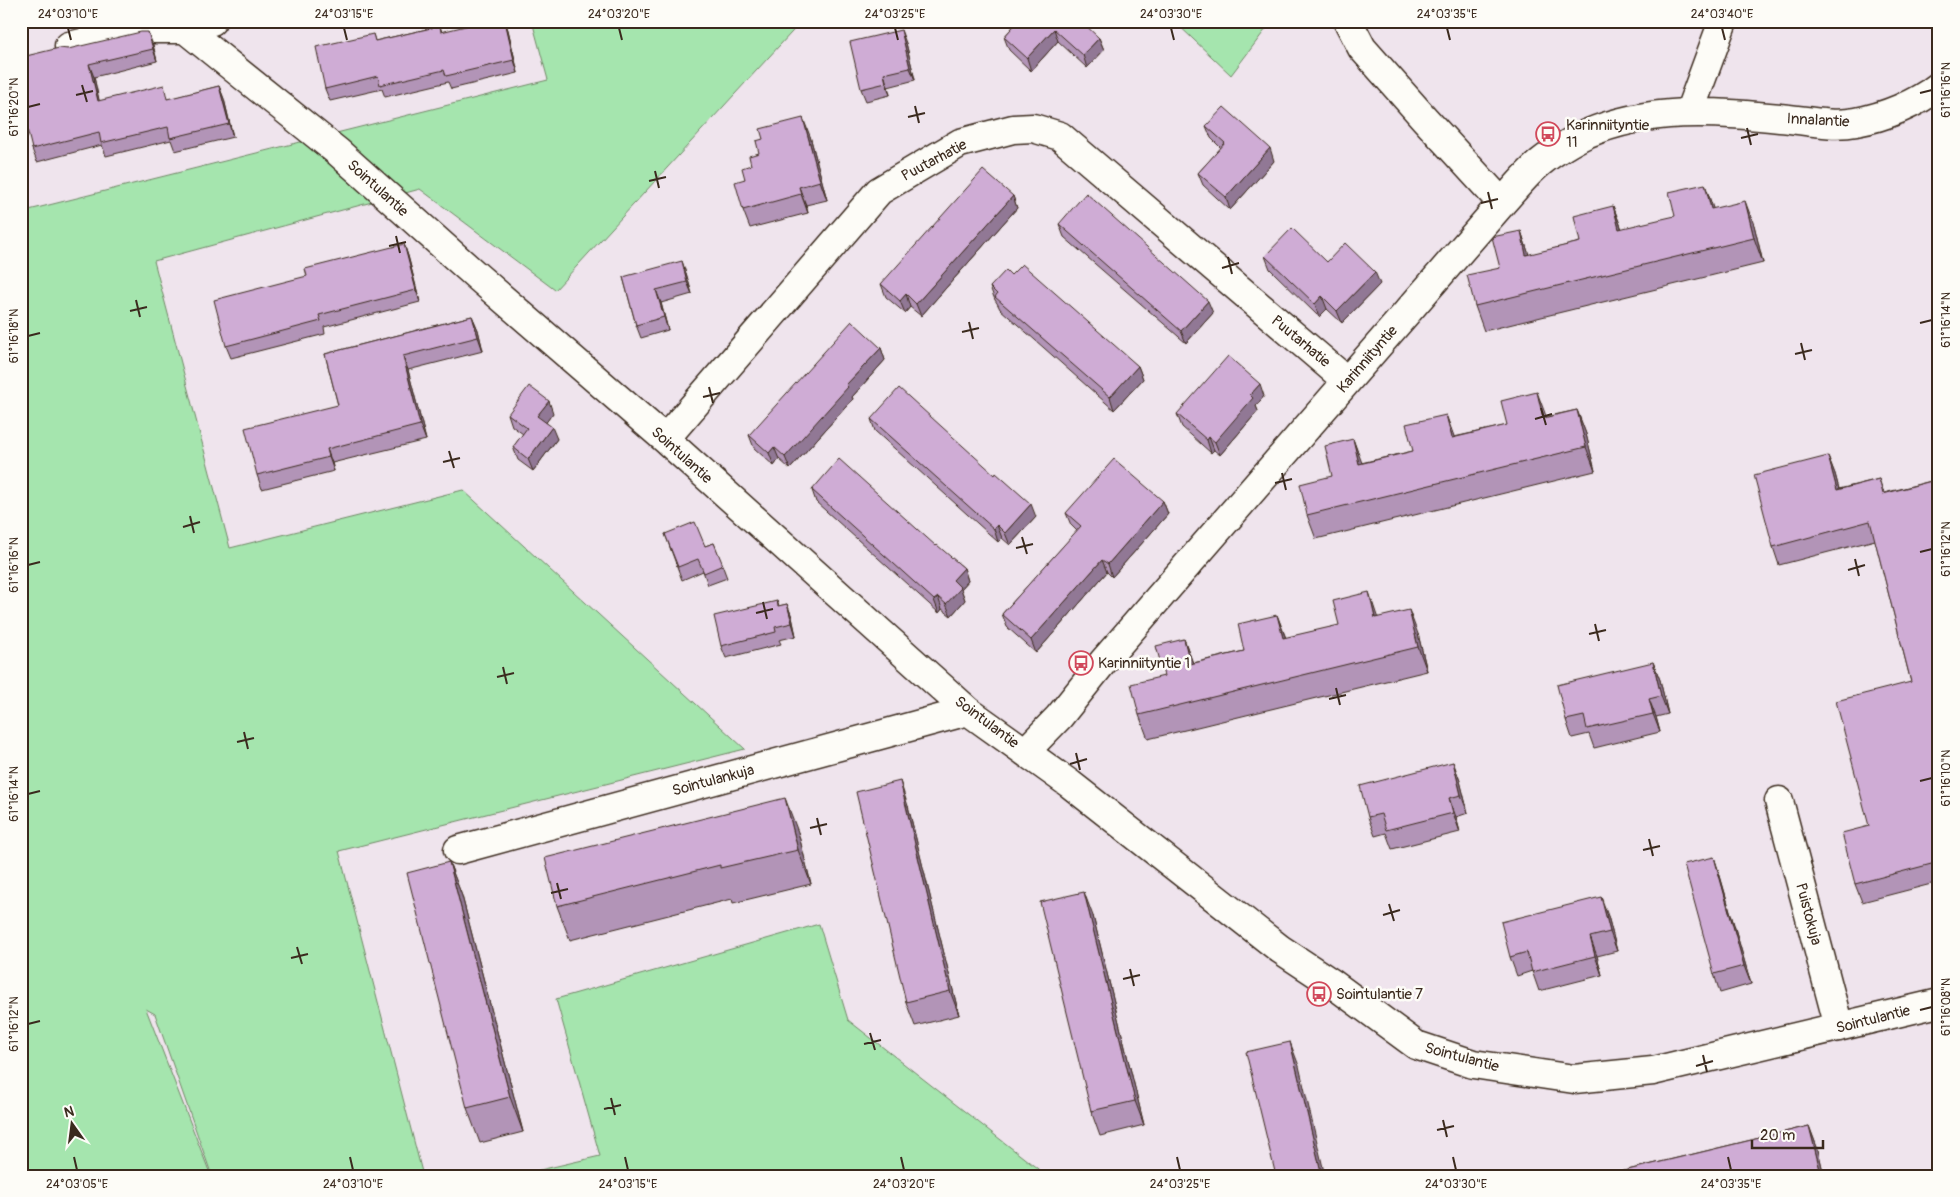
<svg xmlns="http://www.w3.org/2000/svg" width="1960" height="1197" viewBox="0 0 1960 1197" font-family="Pangolin,sans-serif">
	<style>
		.green { fill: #a5e5ae; stroke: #708866 }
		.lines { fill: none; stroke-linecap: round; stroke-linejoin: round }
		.minor-casing { stroke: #3b2a1e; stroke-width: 31 }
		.minor { stroke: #fdfcf7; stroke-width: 28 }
		.wall { fill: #b294b7; stroke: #3b2a1e }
		.shaded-wall { fill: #917895; stroke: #3b2a1e }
		.building { fill: #cfacd5; stroke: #3b2a1e }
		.ticks { fill: none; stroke: #3b2a1e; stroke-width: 2 }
		.labels { text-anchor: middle; stroke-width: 5; stroke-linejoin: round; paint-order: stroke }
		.street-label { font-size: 15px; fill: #3b2a1e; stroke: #fdfcf7 }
		.poi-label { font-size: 15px; fill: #3b2a1e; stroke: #fdfcf7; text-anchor: start }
		.neatline { fill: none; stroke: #3b2a1e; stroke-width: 2 }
		.ticks-label { font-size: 12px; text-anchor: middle; fill: #3b2a1e }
	</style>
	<rect width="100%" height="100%" fill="#efe4ed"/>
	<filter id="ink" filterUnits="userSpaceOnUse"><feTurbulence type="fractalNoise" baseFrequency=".02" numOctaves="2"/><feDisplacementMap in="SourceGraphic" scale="10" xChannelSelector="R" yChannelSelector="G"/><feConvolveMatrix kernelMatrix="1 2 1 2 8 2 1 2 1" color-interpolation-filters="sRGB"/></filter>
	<g filter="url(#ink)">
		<path class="green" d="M532 21H802L555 290 420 189 154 261 230 548 463 490 745 749 339 851 423 1176H212L155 1014 146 1009 211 1176H21V212L548 80Z
			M1174 21H1272L1231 75Z
			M819 924 848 1020 1047 1176H514L600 1156 556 999Z"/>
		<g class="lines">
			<g class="minor-casing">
				<path id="minor" d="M175 21 338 152 479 278 665 439 968 711 1070 784 1280 949 1333 984 1416 1045 1473 1064 1574 1079 1653 1071 1939 1003
					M1348 21 1362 48 1424 118 1502 203
					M69 46 144 29H184L212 21
					M1689 113 1723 21
					M665 439 879 191 960 143 1013 129 1033 128 1060 136 1347 381
					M1026 751 1059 717 1103 662 1502 203C1514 190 1527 173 1541 162 1552 153 1573 140 1586 134 1649 107 1714 111 1780 118 1804 120 1832 127 1856 122 1884 117 1916 104 1939 86
					M1779 801 1839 1027
					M458 850 968 711"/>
			</g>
			<use href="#minor" class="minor"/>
		</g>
		<path class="wall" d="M505 21 508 30 518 73 451 89 448 82 385 97 382 89 330 101 325 89 373 34 375 41 440 26 442 32Z
			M1018 21 1099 38 1104 50 1087 68 1058 41 1031 71 1009 50 1004 37Z
			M906 43 915 80 888 87 890 95 866 101 861 89Z
			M153 45 157 61 94 77 99 101 169 99 219 86 224 99 233 137 175 151 171 140 106 156 102 145 37 162 32 149 22 57 68 49Z
			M1206 126 1274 161 1230 210 1203 185 1198 173 1221 148 1211 138Z
			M810 136 827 200 806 205 808 213 750 228 743 210 745 179 751 165 759 153Z
			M1013 196 1017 208 921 316 910 307 905 313 886 297 881 284Z
			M1613 206 1622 229 1714 209 1754 225 1763 263 1484 331 1475 306 1500 268 1521 231 1529 255 1580 242Z
			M1059 224 1213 313 1186 343 1064 237Z
			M404 244 408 256 420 302 324 327 325 334 231 358 226 346 307 276Z
			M1265 256 1327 262 1380 284 1342 323 1327 309 1319 317 1270 269Z
			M686 273 692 294 661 303 668 330 641 338 636 325 623 277Z
			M1011 275 1138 366 1143 379 1114 410 1000 309 997 303 995 300 990 287Z
			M472 316 478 330 483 351 408 370 426 440 332 463 334 471 262 489 257 475 338 405 325 354Z
			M881 348 885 360 852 397 853 399 790 469 779 459 774 466 754 448 749 435Z
			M1264 396 1256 406 1258 411 1220 455 1214 450 1211 453 1182 427 1177 414Z
			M1577 410 1586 434 1595 471 1316 539 1307 515 1332 476 1353 439 1361 463 1413 451 1446 415 1454 437Z
			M553 413 546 422 557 439 533 471 518 460 513 447 523 434 512 426 508 414Z
			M871 419 1036 517 1010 545 1002 538 998 542 875 431Z
			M1828 456 1835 474 1839 489 1879 479 1884 493 1939 479V882L1862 902 1855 884 1869 826 1911 682 1875 540 1779 565 1773 547Z
			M812 490 936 546 964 568 968 581 961 589 965 600 951 616 942 609 939 613 816 502Z
			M1163 501 1168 514 1112 577 1107 572 1036 653 1007 627 1002 614 1077 531 1071 525 1066 513Z
			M665 534 705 546 714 543 727 578 708 585 703 571 682 580Z
			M777 601 779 606 787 604 792 617 796 636 779 640 781 644 726 658 721 646Z
			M1277 615 1286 638 1378 617 1418 634 1427 671 1148 739 1139 715 1164 676 1184 639 1193 663 1244 651Z
			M1653 662 1660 680 1668 714 1656 717 1660 732 1594 748 1589 734 1572 738 1566 720Z
			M1453 762 1460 781 1468 813 1456 817 1460 832 1392 849 1386 833 1375 836 1368 817Z
			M908 806 959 1015 915 1026 906 1002Z
			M798 832 811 884 733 903 732 899 570 940 557 906Z
			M1714 857 1720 876 1751 984 1720 993 1714 974Z
			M449 862 462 896 523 1132 480 1143 467 1108Z
			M1093 916 1144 1125 1100 1136 1091 1111Z
			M1608 916 1617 951 1597 956 1602 975 1539 991 1532 971 1517 976 1510 957Z
			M1809 1126 1818 1150 1824 1176H1603Z"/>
		<path class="shaded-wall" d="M505 21 508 30 518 73 514 60Z
			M1054 29 1058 41 1031 71 1027 58Z
			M901 30 906 43 915 80 910 68Z
			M148 32 153 45 157 61 153 49Z
			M1099 38 1104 50 1087 68 1083 55Z
			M89 64 94 77 102 113 98 101Z
			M884 74 888 87 890 95 886 83Z
			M219 86 224 99 233 137 229 124Z
			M803 118 810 136 827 200 820 181Z
			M1270 148 1274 161 1230 210 1226 197Z
			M1705 184 1713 208 1720 233 1711 209Z
			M799 187 806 205 808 213 801 194Z
			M1013 196 1017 208 921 316 916 304Z
			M1745 201 1754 225 1763 263 1754 238Z
			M1613 206 1622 230 1619 229Z
			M1521 231 1529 255H1526Z
			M404 244 408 256 420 302 416 290Z
			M682 261 686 273 692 294 687 282Z
			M1375 272 1380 284 1342 323 1337 311Z
			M656 290 661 303 668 330 664 317Z
			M906 294 910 307 905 313 900 301Z
			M1322 296 1327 309 1319 317 1315 304Z
			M1208 301 1213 313 1186 343 1181 331Z
			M472 316 478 330 483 351 478 337Z
			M881 348 885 360 852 397 853 399 790 469 785 457 846 385Z
			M403 356 408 370 426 440 420 425Z
			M1138 366 1143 379 1114 410 1110 397Z
			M1260 384 1264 396 1256 406 1258 411 1220 455 1215 442 1250 395Z
			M1537 392 1546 416 1552 442 1543 418Z
			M549 401 553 413 542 428 537 416Z
			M1577 410 1586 434 1595 471 1586 447Z
			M1446 415 1455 439 1452 438Z
			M552 427 557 439 533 471 528 459Z
			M1209 437 1214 450 1211 453 1207 440Z
			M1353 439 1362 463 1359 464Z
			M774 447 779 459 774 466 769 453Z
			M327 449 332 463 334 471 329 457Z
			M1828 456 1835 474 1844 508 1837 490Z
			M1163 501 1168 514 1112 577 1108 564Z
			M1031 504 1036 517 1010 545 1005 533Z
			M997 525 1002 538 998 542 994 529Z
			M1102 560 1107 572 1036 653 1031 640Z
			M964 568 968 581 961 589 965 600 951 616 946 604 953 580Z
			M1369 592 1377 616 1384 642 1375 618Z
			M938 597 942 609 939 613 934 600Z
			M787 604 792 617 796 636 792 623Z
			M1409 610 1418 634 1427 671 1418 647Z
			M1277 615 1286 639 1283 638Z
			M1184 639 1193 664H1190Z
			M1653 662 1660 680 1668 714 1661 696Z
			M1649 699 1656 717 1660 732 1653 714Z
			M1453 762 1460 781 1468 813 1461 795Z
			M900 781 908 806 959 1015 950 991Z
			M785 798 798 832 811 884 798 850Z
			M1449 798 1456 817 1460 832 1453 813Z
			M1714 857 1720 876 1751 984 1744 966Z
			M449 862 462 896 523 1132 510 1097Z
			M1084 892 1093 916 1144 1125 1135 1101Z
			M1601 897 1608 916 1617 951 1610 932Z
			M1590 937 1597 956 1602 975 1595 956Z
			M1290 1042 1299 1066 1325 1176H1322Z
			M1809 1126 1818 1150 1824 1176H1822L1820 1170Z"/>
		<path class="building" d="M486 21H505L514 60 446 76 444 70 380 85 378 76 325 89 316 47 373 34 375 41 440 26 441 32Z
			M1018 21H1081L1099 38 1083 55 1054 29 1027 58 1004 37Z
			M901 30 910 68 884 74 886 83 861 89 850 42Z
			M141 32H148L153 49 89 64 98 101 164 85 167 99 219 86 229 124 170 138 168 127 101 143 99 132 32 149 21 104V56L22 57 59 48 68 49Z
			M1224 107 1270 148 1226 197 1198 173 1225 143 1206 126Z
			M803 118 820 181 799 187 801 194 743 210 735 182 745 179 742 168 751 165 749 156 759 153 756 141 763 139 760 129Z
			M983 170 1013 196 916 304 906 294 900 301 881 284Z
			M1705 184 1711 209 1745 201 1754 238 1475 306 1467 275 1500 268 1492 237 1521 231 1526 255 1580 242 1574 216 1613 206 1619 229 1675 216 1669 192Z
			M1086 193 1208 301 1181 331 1059 224Z
			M1292 228 1327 262 1345 243 1375 272 1337 311 1322 296 1315 304 1265 256Z
			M404 244 416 290 319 315 321 321 226 346 214 300 307 276 305 269Z
			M682 261 687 282 656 290 664 317 636 325 623 277Z
			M1022 264 1138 366 1110 397 995 297 997 294 990 287 1006 270 1011 275Z
			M472 316 478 337 403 356 420 425 327 449 329 457 257 475 245 428 338 405 325 354Z
			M852 321 881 348 846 385 848 387 785 457 774 447 769 453 749 435Z
			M1228 356 1260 384 1250 395 1253 398 1215 442 1209 437 1207 440 1177 414Z
			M529 386 549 401 537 416 552 427 528 459 513 447 527 428 508 414Z
			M899 388 995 475 996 473 1031 504 1005 533 997 525 994 529 871 419Z
			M1537 392 1543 418 1577 410 1586 447 1307 515 1300 484 1332 476 1325 446 1353 439 1359 464 1413 451 1406 424 1446 415 1452 438 1507 425 1501 401Z
			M1828 456 1837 490 1879 479 1883 494 1939 479V862L1855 884 1842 833 1869 826 1836 701 1911 682 1870 521 1773 547 1754 475Z
			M839 459 936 546 937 545 964 568 953 580 961 588 946 604 938 597 934 600 812 490Z
			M1114 459 1163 501 1108 564 1102 560 1031 640 1002 614 1081 526 1066 513Z
			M695 522 705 546 714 543 723 565 704 573 698 559 678 567 665 534Z
			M1369 592 1375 618 1409 610 1418 647 1139 715 1131 684 1164 676 1156 646 1184 639 1190 664 1244 651 1238 624 1277 615 1283 638 1339 625 1333 601Z
			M777 601 778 606 787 604 792 623 775 627 776 632 721 646 714 616Z
			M1653 662 1661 696 1649 699 1653 714 1587 729 1584 716 1566 720 1557 685Z
			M1453 762 1461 795 1449 798 1453 813 1386 830 1381 814 1368 817 1360 786Z
			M900 781 950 991 906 1002 856 792Z
			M785 798 798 850 720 868V865L557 906 545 858Z
			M1714 857 1744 966 1714 974 1684 864Z
			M449 862 510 1097 467 1108 407 873Z
			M1084 892 1135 1101 1091 1111 1040 902Z
			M1601 897 1610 932 1590 937 1595 956 1532 972 1527 952 1510 957 1501 922Z
			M1290 1042 1322 1176H1276L1246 1052Z
			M1809 1126 1820 1170 1794 1176H1603Z
			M1477 1172 1478 1176H1461Z"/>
	</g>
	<path class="ticks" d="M68 28 71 40M344 28 347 40M619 28 622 40M895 28 898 40M1171 28 1174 40M1447 28 1450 40M1722 28 1725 40M82 85 87 102M1920 93 1932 90M76 95 93 91M915 106 919 123M28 107 40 104M908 117 925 113M1747 128 1751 145M1741 138 1758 134M655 171 659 188M649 181 666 177M1488 192 1492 209M1481 203 1498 199M396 236 400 253M389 246 406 242M1228 257 1232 274M1222 268 1239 263M136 300 140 317M130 311 147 307M969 322 973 339M1920 323 1932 320M962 332 979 328M28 336 40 333M1801 343 1805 360M1795 354 1812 350M709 387 713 403M703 397 720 393M1541 408 1546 425M1535 419 1552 414M449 451 454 468M443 462 460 458M1282 473 1286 490M1275 483 1292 479M190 516 194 533M183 527 200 522M1022 537 1027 554M1016 548 1033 544M1920 552 1932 549M1855 559 1859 576M28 565 40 562M1848 570 1865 565M763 602 767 619M756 613 773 609M1595 624 1599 641M1589 634 1606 630M503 667 507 684M497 677 514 673M1336 688 1340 705M1329 699 1346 695M244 732 248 749M237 742 254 738M1076 753 1080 770M1070 764 1087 759M1920 781 1932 778M28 794 40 791M817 818 821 835M810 828 827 824M1649 839 1653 856M1643 850 1660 846M557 883 561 899M551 893 568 889M1389 904 1394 921M1383 915 1400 910M297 947 302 964M291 958 308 954M1130 969 1134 986M1123 979 1140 975M1920 1010 1932 1007M28 1024 40 1021M870 1033 875 1050M864 1044 881 1040M1703 1055 1707 1072M1696 1066 1713 1061M611 1098 615 1115M604 1109 621 1105M1443 1120 1447 1137M1437 1130 1454 1126M74 1157 77 1170M350 1157 353 1170M625 1157 628 1170M901 1157 904 1170M1177 1157 1180 1170M1453 1157 1456 1170M1728 1157 1731 1170"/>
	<defs>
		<g id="bus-ring" transform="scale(1.25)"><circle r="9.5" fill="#fdfcf7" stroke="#d1495b" stroke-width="1.5"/><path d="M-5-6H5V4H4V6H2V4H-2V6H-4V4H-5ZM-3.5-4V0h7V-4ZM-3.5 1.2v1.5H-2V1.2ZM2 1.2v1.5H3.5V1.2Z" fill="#d1495b"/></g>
	</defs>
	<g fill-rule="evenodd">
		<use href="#bus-ring" x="1548" y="134"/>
		<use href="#bus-ring" x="1081" y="663"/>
		<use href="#bus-ring" x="1319" y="994"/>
	</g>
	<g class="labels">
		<g class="street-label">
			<text transform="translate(1818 120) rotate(3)" y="5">Innalantie</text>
			<text transform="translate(934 160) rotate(-28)" y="5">Puutarhatie</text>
			<text transform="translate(378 188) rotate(42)" y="5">Sointulantie</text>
			<text transform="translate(1301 341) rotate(40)" y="5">Puutarhatie</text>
			<text transform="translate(1367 359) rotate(-49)" y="5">Karinniityntie</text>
			<text transform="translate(682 455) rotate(42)" y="5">Sointulantie</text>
			<text transform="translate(987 722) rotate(37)" y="5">Sointulantie</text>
			<text transform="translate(713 780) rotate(-15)" y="5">Sointulankuja</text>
			<text transform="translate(1809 914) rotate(75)" y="5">Puistokuja</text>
			<text transform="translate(1873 1019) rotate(-14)" y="5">Sointulantie</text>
			<text transform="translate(1462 1057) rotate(15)" y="5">Sointulantie</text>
		</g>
		<g class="poi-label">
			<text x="1566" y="130">Karinniityntie<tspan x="1566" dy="17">11</tspan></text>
			<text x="1098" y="668">Karinniityntie 1</text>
			<text x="1336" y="999">Sointulantie 7</text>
		</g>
	</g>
	<rect width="1960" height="1197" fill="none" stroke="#fdfcf7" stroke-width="55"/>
	<g transform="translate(72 1124) rotate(346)" stroke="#fdfcf7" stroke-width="4" paint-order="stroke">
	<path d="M0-4L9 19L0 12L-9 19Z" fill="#3b2a1e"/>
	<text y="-8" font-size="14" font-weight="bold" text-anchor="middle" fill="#3b2a1e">N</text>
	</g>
	<path d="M1752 1140v8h71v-8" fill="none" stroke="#3b2a1e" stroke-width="2.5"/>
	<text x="1760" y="1140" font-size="15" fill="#3b2a1e" stroke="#fdfcf7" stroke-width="4" paint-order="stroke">20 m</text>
	<rect x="28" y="28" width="1904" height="1142" class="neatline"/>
	<g class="ticks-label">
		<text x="68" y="18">24°03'10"E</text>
		<text x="344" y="18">24°03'15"E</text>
		<text x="619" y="18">24°03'20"E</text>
		<text x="895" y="18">24°03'25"E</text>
		<text x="1171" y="18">24°03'30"E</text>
		<text x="1447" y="18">24°03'35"E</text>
		<text x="1722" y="18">24°03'40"E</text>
		<text transform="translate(1946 90) rotate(-90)" y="4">61°16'16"N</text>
		<text transform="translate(14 107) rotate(-90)" y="4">61°16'20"N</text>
		<text transform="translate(1946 320) rotate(-90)" y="4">61°16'14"N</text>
		<text transform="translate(14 336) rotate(-90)" y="4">61°16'18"N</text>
		<text transform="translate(1946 549) rotate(-90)" y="4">61°16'12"N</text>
		<text transform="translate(14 565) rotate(-90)" y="4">61°16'16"N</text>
		<text transform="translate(1946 778) rotate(-90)" y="4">61°16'10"N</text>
		<text transform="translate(14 794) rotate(-90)" y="4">61°16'14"N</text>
		<text transform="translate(1946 1007) rotate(-90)" y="4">61°16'08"N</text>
		<text transform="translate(14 1024) rotate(-90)" y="4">61°16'12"N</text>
		<text x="77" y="1188">24°03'05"E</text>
		<text x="353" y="1188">24°03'10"E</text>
		<text x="628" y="1188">24°03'15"E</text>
		<text x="904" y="1188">24°03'20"E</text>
		<text x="1180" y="1188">24°03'25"E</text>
		<text x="1456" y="1188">24°03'30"E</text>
		<text x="1731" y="1188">24°03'35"E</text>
	</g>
</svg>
